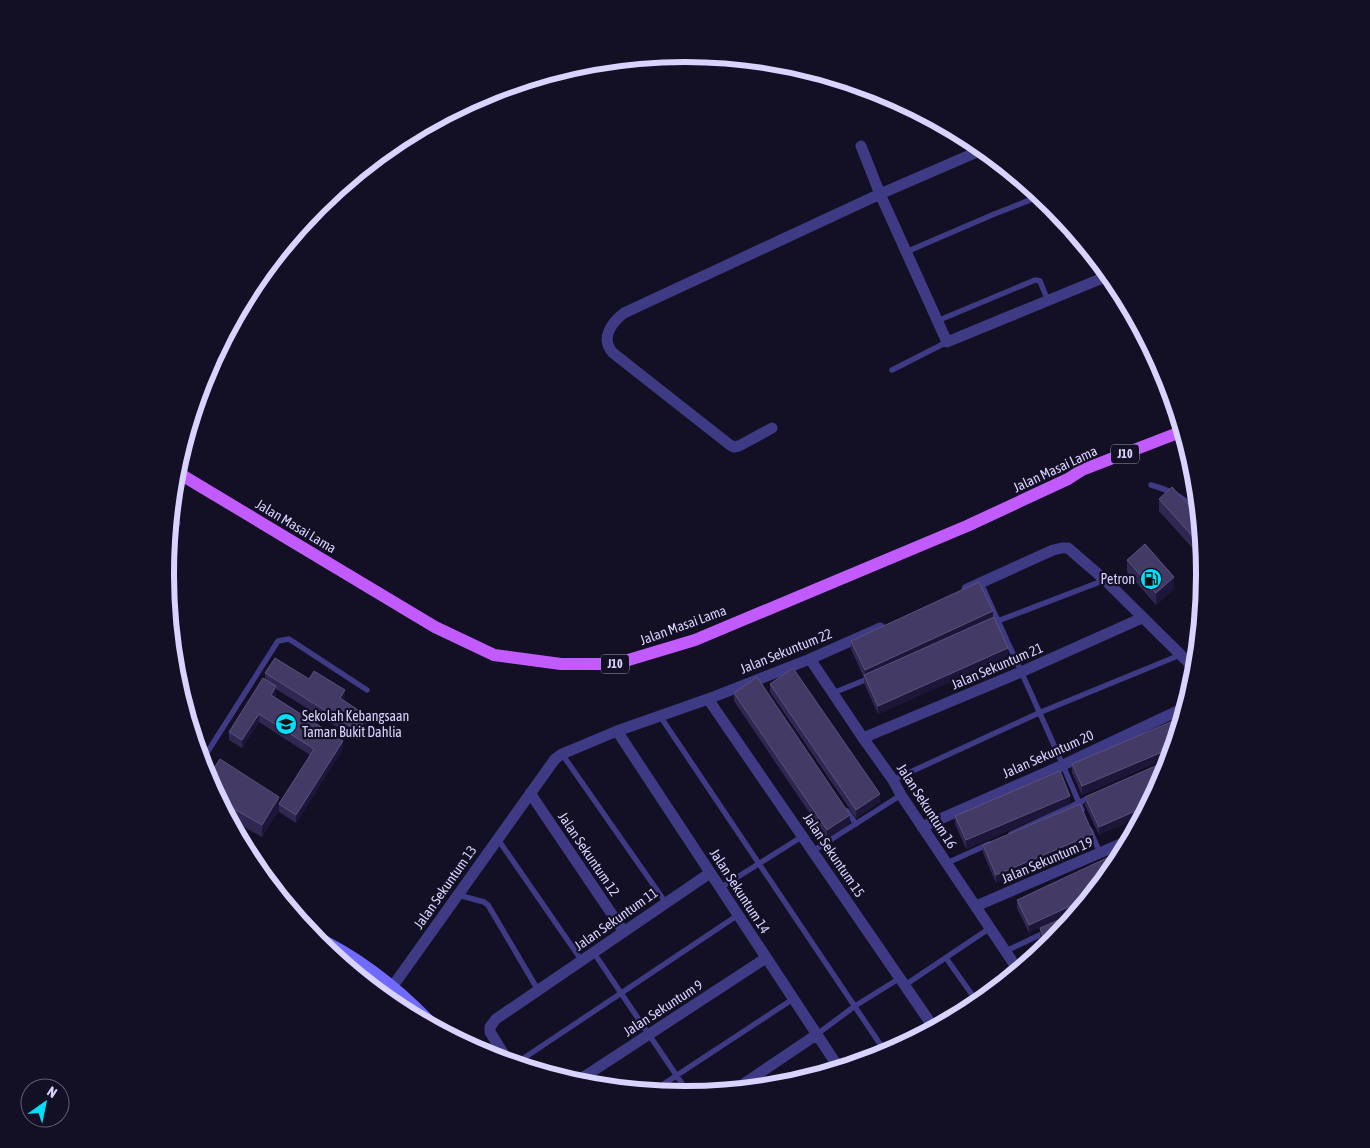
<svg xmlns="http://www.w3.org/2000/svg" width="1370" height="1148" viewBox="0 0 1370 1148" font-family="'Asap Condensed',sans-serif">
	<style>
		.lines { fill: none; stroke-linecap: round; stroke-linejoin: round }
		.lane { stroke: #3e3a83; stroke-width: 5.5 }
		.street { stroke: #3e3a83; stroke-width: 11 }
		.secondary { stroke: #706bfe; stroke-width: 12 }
		.primary { stroke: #c25bfd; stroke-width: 12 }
		.wall { fill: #312852 }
		.shaded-wall { fill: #1d1638 }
		.building { fill: #433a65; stroke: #5a527d }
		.labels { text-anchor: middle; stroke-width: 4.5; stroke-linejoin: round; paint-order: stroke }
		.shield { fill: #130f24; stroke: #9d98bd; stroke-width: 1 }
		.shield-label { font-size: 12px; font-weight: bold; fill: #d8d3ff }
		.street-label { font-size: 14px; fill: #d8d3ff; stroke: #130f24 }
		.poi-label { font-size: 14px; fill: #d8d3ff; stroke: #130f24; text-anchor: end }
		.rim { fill: none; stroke: #d8d3ff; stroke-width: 6 }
	</style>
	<rect width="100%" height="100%" fill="#130f24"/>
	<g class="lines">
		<path class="lane" d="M906 252 992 215 1040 196
			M1092 254 1103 278
			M937 321 1035 280 1040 281 1048 301
			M892 370 947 342
			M1151 485C1172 491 1183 497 1199 512
			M981 583C1015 659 1050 733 1082 810
			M995 622 1105 580
			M833 693 870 678
			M660 716 886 1053
			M562 754 666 903
			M201 762 278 641 289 639 367 690
			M893 780 1041 712 1180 655
			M847 811 856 824
			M1090 830 1100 853
			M1011 834 1091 797
			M497 838 582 961
			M813 851 901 795
			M947 863 989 844
			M720 888 803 836
			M458 895 484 902 488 905 538 990
			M1006 951 1046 932
			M594 953 689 1094
			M946 958 978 1003
			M905 985 990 928
			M816 1035 855 1006 900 978
			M515 1064 738 915
			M653 1091 793 999"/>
		<path class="street" d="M861 146 880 194 947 342 1110 275
			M772 428 739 446 734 447 730 445 613 353C600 339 611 323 624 313L880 194 984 149
			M169 535 175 523 173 517 171 515
			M967 589 1053 550 1062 548H1068L1105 580 1196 670
			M810 659 863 738 893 780 901 795 1018 970
			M708 699 934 1028
			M617 731 839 1068
			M863 738 1021 672 1142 618
			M530 793 624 932
			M922 827 1063 765 1186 707
			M976 906 1130 840
			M385 997 555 759 562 754 617 731 708 699 810 659 880 628
			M508 1061 490 1032V1027L496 1019 710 873
			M576 1082 766 958
			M736 1089 816 1035"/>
		<path class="secondary" d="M311 935C358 956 400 990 435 1027"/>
		<path class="primary" d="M175 471 435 627 494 655 561 664H615L695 640 967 526 1068 479 1082 470 1183 431"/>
	</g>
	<path class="wall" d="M1159 499 1200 517 1204 561 1159 511Z
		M1127 560 1174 589 1156 605 1127 572Z
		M993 618 1008 656 878 714 864 683V678L851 649V641Z
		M265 673 309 679 345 698 343 701 367 724 358 740 276 689V695L275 698 343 749 296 823 279 812V810L262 837 228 818 207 779 279 803 310 755 259 722 242 748 229 740V732L265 679Z
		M770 684 880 802 856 818 770 692Z
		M734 693 850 823 827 839 734 701Z
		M1178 732 1171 756 1082 795 1072 773V764Z
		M1166 773 1143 815 1099 835 1085 805V797Z
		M1070 804 966 849 955 824V816Z
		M1093 842 996 883 983 853V845Z
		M1124 850 1029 933 1017 908V900Z
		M1040 928 1053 942 1045 948 1040 937Z"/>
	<path class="shaded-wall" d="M1174 577V589L1156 605V593Z
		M993 611V619L865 675V670Z
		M1008 648V656L878 714V706Z
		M276 686V695L271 703V695Z
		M345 690V698L340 706V698Z
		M259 714V722L242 748V740Z
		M367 716V724L358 740V731Z
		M343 741V749L296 823V815Z
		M1174 747 1171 756 1082 795V786Z
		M880 794V802L856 818V810Z
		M1070 796V804L966 849V840Z
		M279 797V810L262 837V825Z
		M1149 805 1143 815 1099 835V827Z
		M850 815V823L827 839V830Z
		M1093 834V842L996 883V875Z
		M1090 897 1079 910 1029 933V925Z"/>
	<path class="building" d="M1172 487 1200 517 1203 548 1159 499Z
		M1145 544 1174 577 1156 593 1127 560Z
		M979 582 993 611 865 670 851 641Z
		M994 617 1008 648 878 706 864 675Z
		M275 658 309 679 314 671 345 690 340 698 367 716 358 731 265 673Z
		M793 668 880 794 856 810 770 684Z
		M757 677 850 815 827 830 734 693Z
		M263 678 276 686 271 695 343 741 296 815 279 804 314 749 259 714 242 740 229 732Z
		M1173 721 1178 732 1174 747 1082 786 1072 764Z
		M220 759 279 797 262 825 225 804 226 802 217 797 207 779Z
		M1169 760V761L1166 773 1149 805 1099 827 1085 797Z
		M1060 771 1070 796 966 840 955 816Z
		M1080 804 1093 834 996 875 983 845Z
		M1124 850 1117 863 1090 897 1029 925 1017 900Z
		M1077 912 1053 942 1047 946 1040 928Z"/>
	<defs>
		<g id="fuel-disc" transform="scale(1.125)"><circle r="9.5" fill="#02dffb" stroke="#130f24"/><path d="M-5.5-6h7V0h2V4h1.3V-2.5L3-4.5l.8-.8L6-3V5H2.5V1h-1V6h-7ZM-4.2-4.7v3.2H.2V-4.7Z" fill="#111"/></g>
		<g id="school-disc" transform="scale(1.125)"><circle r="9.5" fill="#02dffb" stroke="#130f24"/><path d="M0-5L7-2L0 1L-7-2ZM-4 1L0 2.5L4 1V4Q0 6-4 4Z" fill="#111"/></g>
	</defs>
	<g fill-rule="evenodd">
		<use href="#fuel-disc" x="1151" y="579"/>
		<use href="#school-disc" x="286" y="724"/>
	</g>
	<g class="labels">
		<g class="shield">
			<rect x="1111" y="444.5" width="28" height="19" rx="4"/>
			<rect x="601" y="654.5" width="28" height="19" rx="4"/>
		</g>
		<g class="shield-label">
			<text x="1125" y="458">J10</text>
			<text x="615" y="668">J10</text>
		</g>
		<g class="street-label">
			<text transform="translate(1055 469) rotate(-25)" y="5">Jalan Masai Lama</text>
			<text transform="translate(296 526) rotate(31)" y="5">Jalan Masai Lama</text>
			<text transform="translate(683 625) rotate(-20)" y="5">Jalan Masai Lama</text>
			<text transform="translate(786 651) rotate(-22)" y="5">Jalan Sekuntum 22</text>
			<text transform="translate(997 666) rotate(-23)" y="5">Jalan Sekuntum 21</text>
			<text transform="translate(1048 754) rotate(-24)" y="5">Jalan Sekuntum 20</text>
			<text transform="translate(927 806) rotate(57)" y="5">Jalan Sekuntum 16</text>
			<text transform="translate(589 854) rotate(56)" y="5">Jalan Sekuntum 12</text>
			<text transform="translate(834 855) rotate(56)" y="5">Jalan Sekuntum 15</text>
			<text transform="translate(1047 860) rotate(-23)" y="5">Jalan Sekuntum 19</text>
			<text transform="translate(445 887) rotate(-55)" y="5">Jalan Sekuntum 13</text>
			<text transform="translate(740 891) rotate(57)" y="5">Jalan Sekuntum 14</text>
			<text transform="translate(616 919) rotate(-35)" y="5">Jalan Sekuntum 11</text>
			<text transform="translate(663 1008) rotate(-33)" y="5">Jalan Sekuntum 9</text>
		</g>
		<g class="poi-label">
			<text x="1135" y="584">Petron</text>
			<text x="302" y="721" text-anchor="start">Sekolah Kebangsaan<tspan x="302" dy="16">Taman Bukit Dahlia</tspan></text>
		</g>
	</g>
	<path d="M0 0H1370V1148H0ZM685 62H685A511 511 0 0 1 1196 573V575A511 511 0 0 1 685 1086H685A511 511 0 0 1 174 575V573A511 511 0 0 1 685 62Z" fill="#130f24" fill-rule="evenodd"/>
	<path class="rim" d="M685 62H685A511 511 0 0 1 1196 573V575A511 511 0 0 1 685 1086H685A511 511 0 0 1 174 575V573A511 511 0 0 1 685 62Z"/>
	<g transform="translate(45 1103) rotate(33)"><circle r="24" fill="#130f24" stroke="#625d7c"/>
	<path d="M0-4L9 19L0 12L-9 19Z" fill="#02dffb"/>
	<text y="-8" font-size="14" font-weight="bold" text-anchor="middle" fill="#d8d3ff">N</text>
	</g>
</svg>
